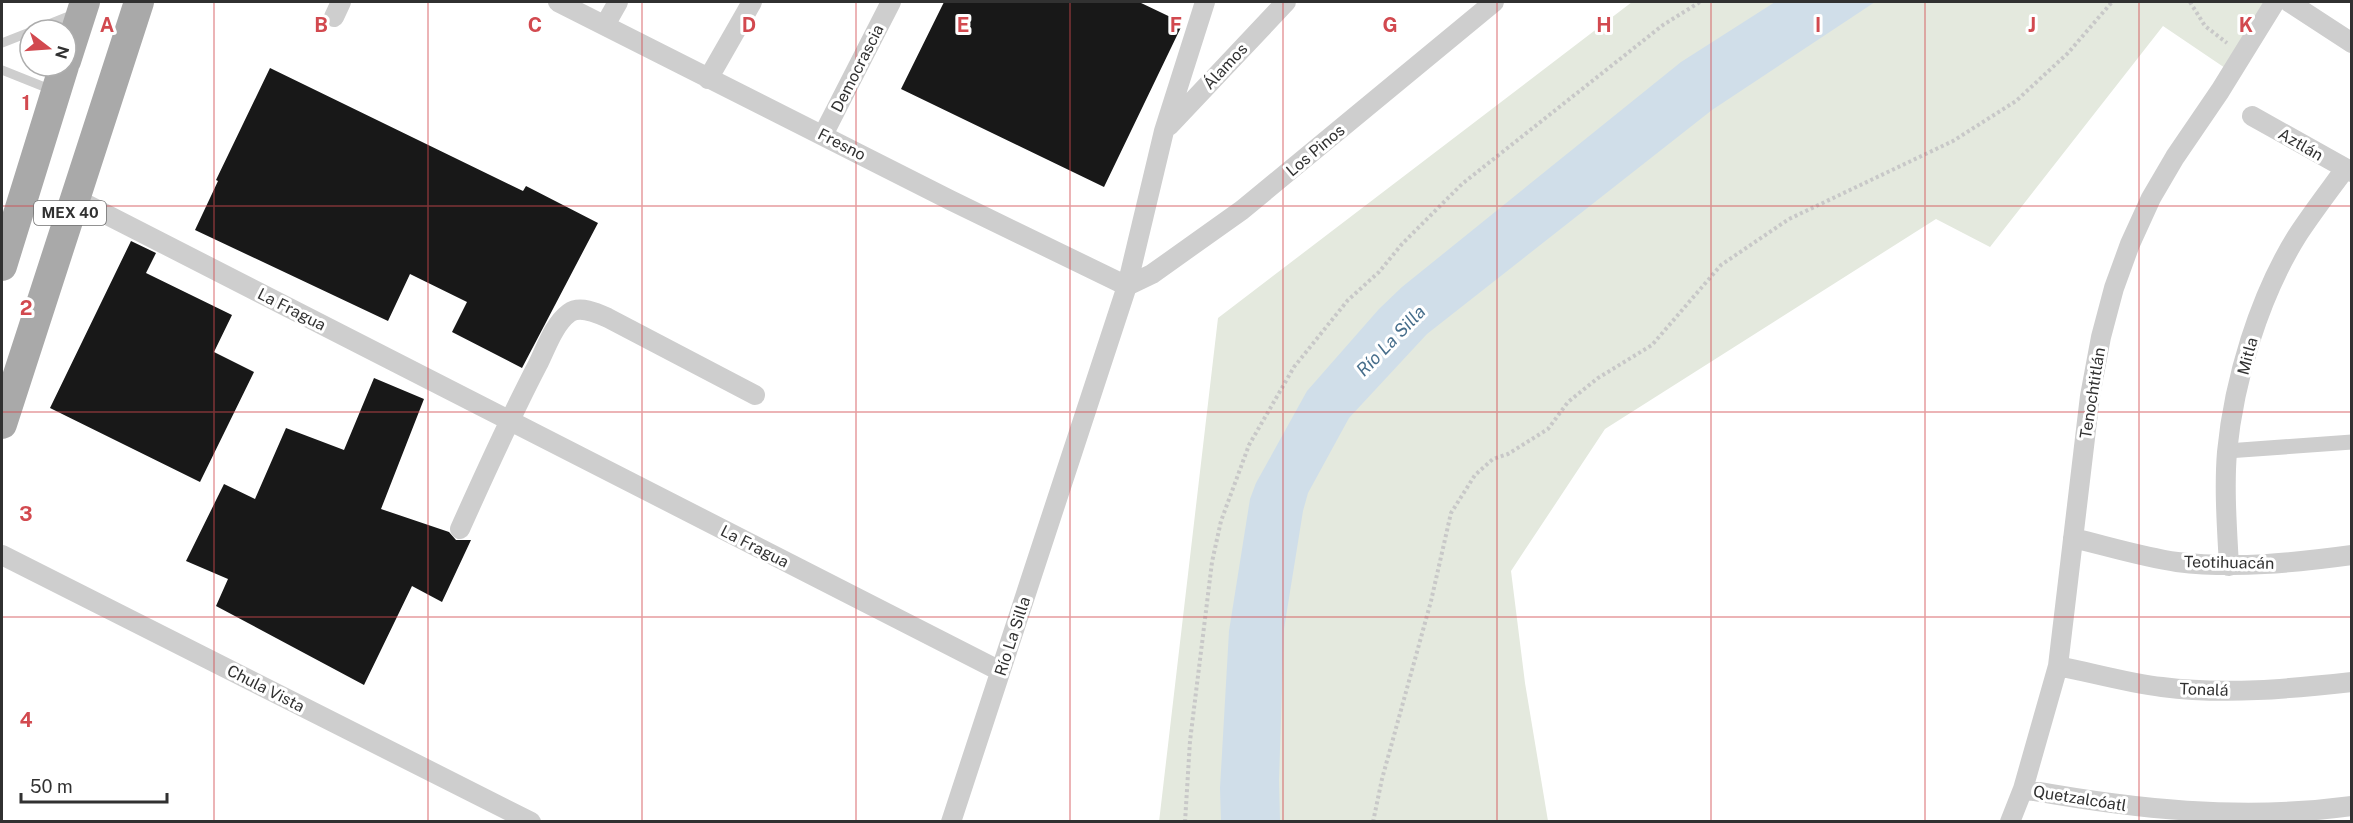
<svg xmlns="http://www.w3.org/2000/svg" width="2353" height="823" viewBox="0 0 2353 823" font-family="'Public Sans',sans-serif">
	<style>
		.green { fill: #e4e9de }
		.water { fill: #d0dee9 }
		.building { fill: #181818 }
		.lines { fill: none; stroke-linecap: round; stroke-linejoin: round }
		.path { stroke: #c8c8c8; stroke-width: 4; stroke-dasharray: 3 3; stroke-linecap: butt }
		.service { stroke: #cecece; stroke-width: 9 }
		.pedestrian { stroke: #cecece; stroke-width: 15 }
		.minor { stroke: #cecece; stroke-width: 20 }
		.primary { stroke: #a9a9a9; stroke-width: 30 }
		.grid { fill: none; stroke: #d2494f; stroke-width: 1.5; stroke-opacity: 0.55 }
		.labels { text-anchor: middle; stroke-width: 6; stroke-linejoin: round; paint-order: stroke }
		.shield { fill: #fff; stroke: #6f6f6f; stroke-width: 1.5 }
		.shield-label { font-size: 15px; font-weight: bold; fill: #313131 }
		.street-label { font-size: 16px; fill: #313131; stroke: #fff }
		.water-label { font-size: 18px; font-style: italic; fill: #476e8b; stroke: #fff }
		.grid-label { font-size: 20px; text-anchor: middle; font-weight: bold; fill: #d2494f; stroke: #fff; stroke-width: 6; stroke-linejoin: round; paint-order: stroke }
	</style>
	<rect width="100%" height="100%" fill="#fff"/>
	<path class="green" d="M1632 2H2275L2231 72 2163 26 1990 247 1936 219 1605 429 1511 571 1525 683 1548 821 1159 822 1218 318Z"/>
	<path class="water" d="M1775 2H1875L1712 110 1427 334 1349 418 1308 493 1303 511 1284 629 1279 780 1280 821H1221L1220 788 1229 631 1250 499 1256 483 1307 391 1379 309 1402 287 1681 62Z"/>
	<path class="building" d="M944 2H1139L1183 23 1104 187 901 89Z
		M270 68 523 191 526 186 598 223 522 368 452 332 467 302 410 274 388 321 195 230 218 181 216 180Z
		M131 241 156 253 146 273 232 315 214 352 254 372 200 482 50 408Z
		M374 378 424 399 381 509 449 532 456 540H471L442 602 412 586 364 685 216 606 228 579 186 561 224 484 255 499 286 428 344 450Z"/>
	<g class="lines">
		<path class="path" d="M2190 2 2205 26 2227 43
			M1185 822 1190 741 1212 562 1221 521 1249 445 1294 367 1348 300 1379 272 1402 244 1462 184 1663 25 1700 2
			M1373 822 1382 779 1431 601 1451 513 1475 475 1493 459 1508 454 1548 429 1568 402 1598 378 1652 345 1721 265 1789 219 1953 141 2016 101 2068 53 2112 2"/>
		<path class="service" d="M34 30 74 14
			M2 43 30 32
			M2 70 52 90"/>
		<path class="pedestrian" d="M2227 451 2352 442"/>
		<path class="minor" d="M558 2 950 200 1127 286 1152 274 1242 210 1494 2
			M2289 2 2352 43
			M334 17 341 2
			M605 25 618 2
			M708 79 752 2
			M2252 116 2352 172
			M1169 126 1286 2
			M823 135 891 2
			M74 198 1000 671
			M460 529C485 473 510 418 538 364 546 348 554 324 569 313 580 305 597 313 608 318L755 395
			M2073 538C2107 546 2142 557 2177 562 2235 569 2293 563 2352 555
			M2 555 531 822
			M2229 566C2227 528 2224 489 2227 452 2234 380 2259 297 2297 236 2312 213 2329 191 2345 169
			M2058 666C2093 673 2128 683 2162 687 2225 695 2289 689 2352 682
			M2023 789C2132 809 2241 821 2352 806
			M951 822 1127 286 1164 131 1205 2
			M2010 822 2023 789 2058 666 2090 396 2101 337 2114 288 2130 244 2151 198 2175 157 2220 91 2275 2"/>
		<path class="primary" d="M66 61 85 2
			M2 266 64 66
			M2 424 139 2"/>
	</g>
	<path class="grid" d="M214 2V822M428 2V822M642 2V822M856 2V822M1070 2V822M1283 2V822M1497 2V822M1711 2V822M1925 2V822M2139 2V822M2 206H2352M2 412H2352M2 617H2352"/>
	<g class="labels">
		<rect class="shield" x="34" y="201" width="72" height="24" rx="4.5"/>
		<g class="shield-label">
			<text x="70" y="218">MEX 40</text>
		</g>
		<g class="street-label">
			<text transform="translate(1225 66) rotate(-47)" y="6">Álamos</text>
			<text transform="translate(857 68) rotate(-63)" y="6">Democrascia</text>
			<text transform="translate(842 144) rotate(27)" y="6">Fresno</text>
			<text transform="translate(2301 144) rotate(30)" y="6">Aztlán</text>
			<text transform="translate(1315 150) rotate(-40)" y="6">Los Pinos</text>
			<text transform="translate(292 309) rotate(27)" y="6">La Fragua</text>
			<text transform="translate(2247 356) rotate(-75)" y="6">Mitla</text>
			<text transform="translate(2092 393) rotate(-81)" y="6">Tenochtitlán</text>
			<text transform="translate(755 546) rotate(27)" y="6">La Fragua</text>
			<text transform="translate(2229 562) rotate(1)" y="6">Teotihuacán</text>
			<text transform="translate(1012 636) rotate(-72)" y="6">Río La Silla</text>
			<text transform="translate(266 688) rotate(27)" y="6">Chula Vista</text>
			<text transform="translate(2204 689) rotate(2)" y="6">Tonalá</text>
			<text transform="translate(2080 798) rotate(9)" y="6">Quetzalcóatl</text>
		</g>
		<g class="water-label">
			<text transform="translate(1391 341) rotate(-46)" y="6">Río La Silla</text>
		</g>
	</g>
	<g class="grid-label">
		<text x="107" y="32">A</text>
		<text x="321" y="32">B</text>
		<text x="535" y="32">C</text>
		<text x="749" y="32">D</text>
		<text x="963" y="32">E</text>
		<text x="1176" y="32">F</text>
		<text x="1390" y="32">G</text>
		<text x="1604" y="32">H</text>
		<text x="1818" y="32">I</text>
		<text x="2032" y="32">J</text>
		<text x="2246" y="32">K</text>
		<text x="26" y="110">1</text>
		<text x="26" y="315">2</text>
		<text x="26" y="521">3</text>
		<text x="26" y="727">4</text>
	</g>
	<rect width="2353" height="823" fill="none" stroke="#313131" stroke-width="6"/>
	<g transform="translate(48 48) rotate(107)"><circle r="28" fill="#ffffff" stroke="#adadad" stroke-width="1.5"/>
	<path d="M0-4.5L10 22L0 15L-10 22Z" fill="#d2494f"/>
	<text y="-9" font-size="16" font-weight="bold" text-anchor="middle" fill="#313131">N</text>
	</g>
	<path d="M21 793v9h146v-9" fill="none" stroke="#313131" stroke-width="3"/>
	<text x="30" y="793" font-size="18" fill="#313131" stroke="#ffffff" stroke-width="4.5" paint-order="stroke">50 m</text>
</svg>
